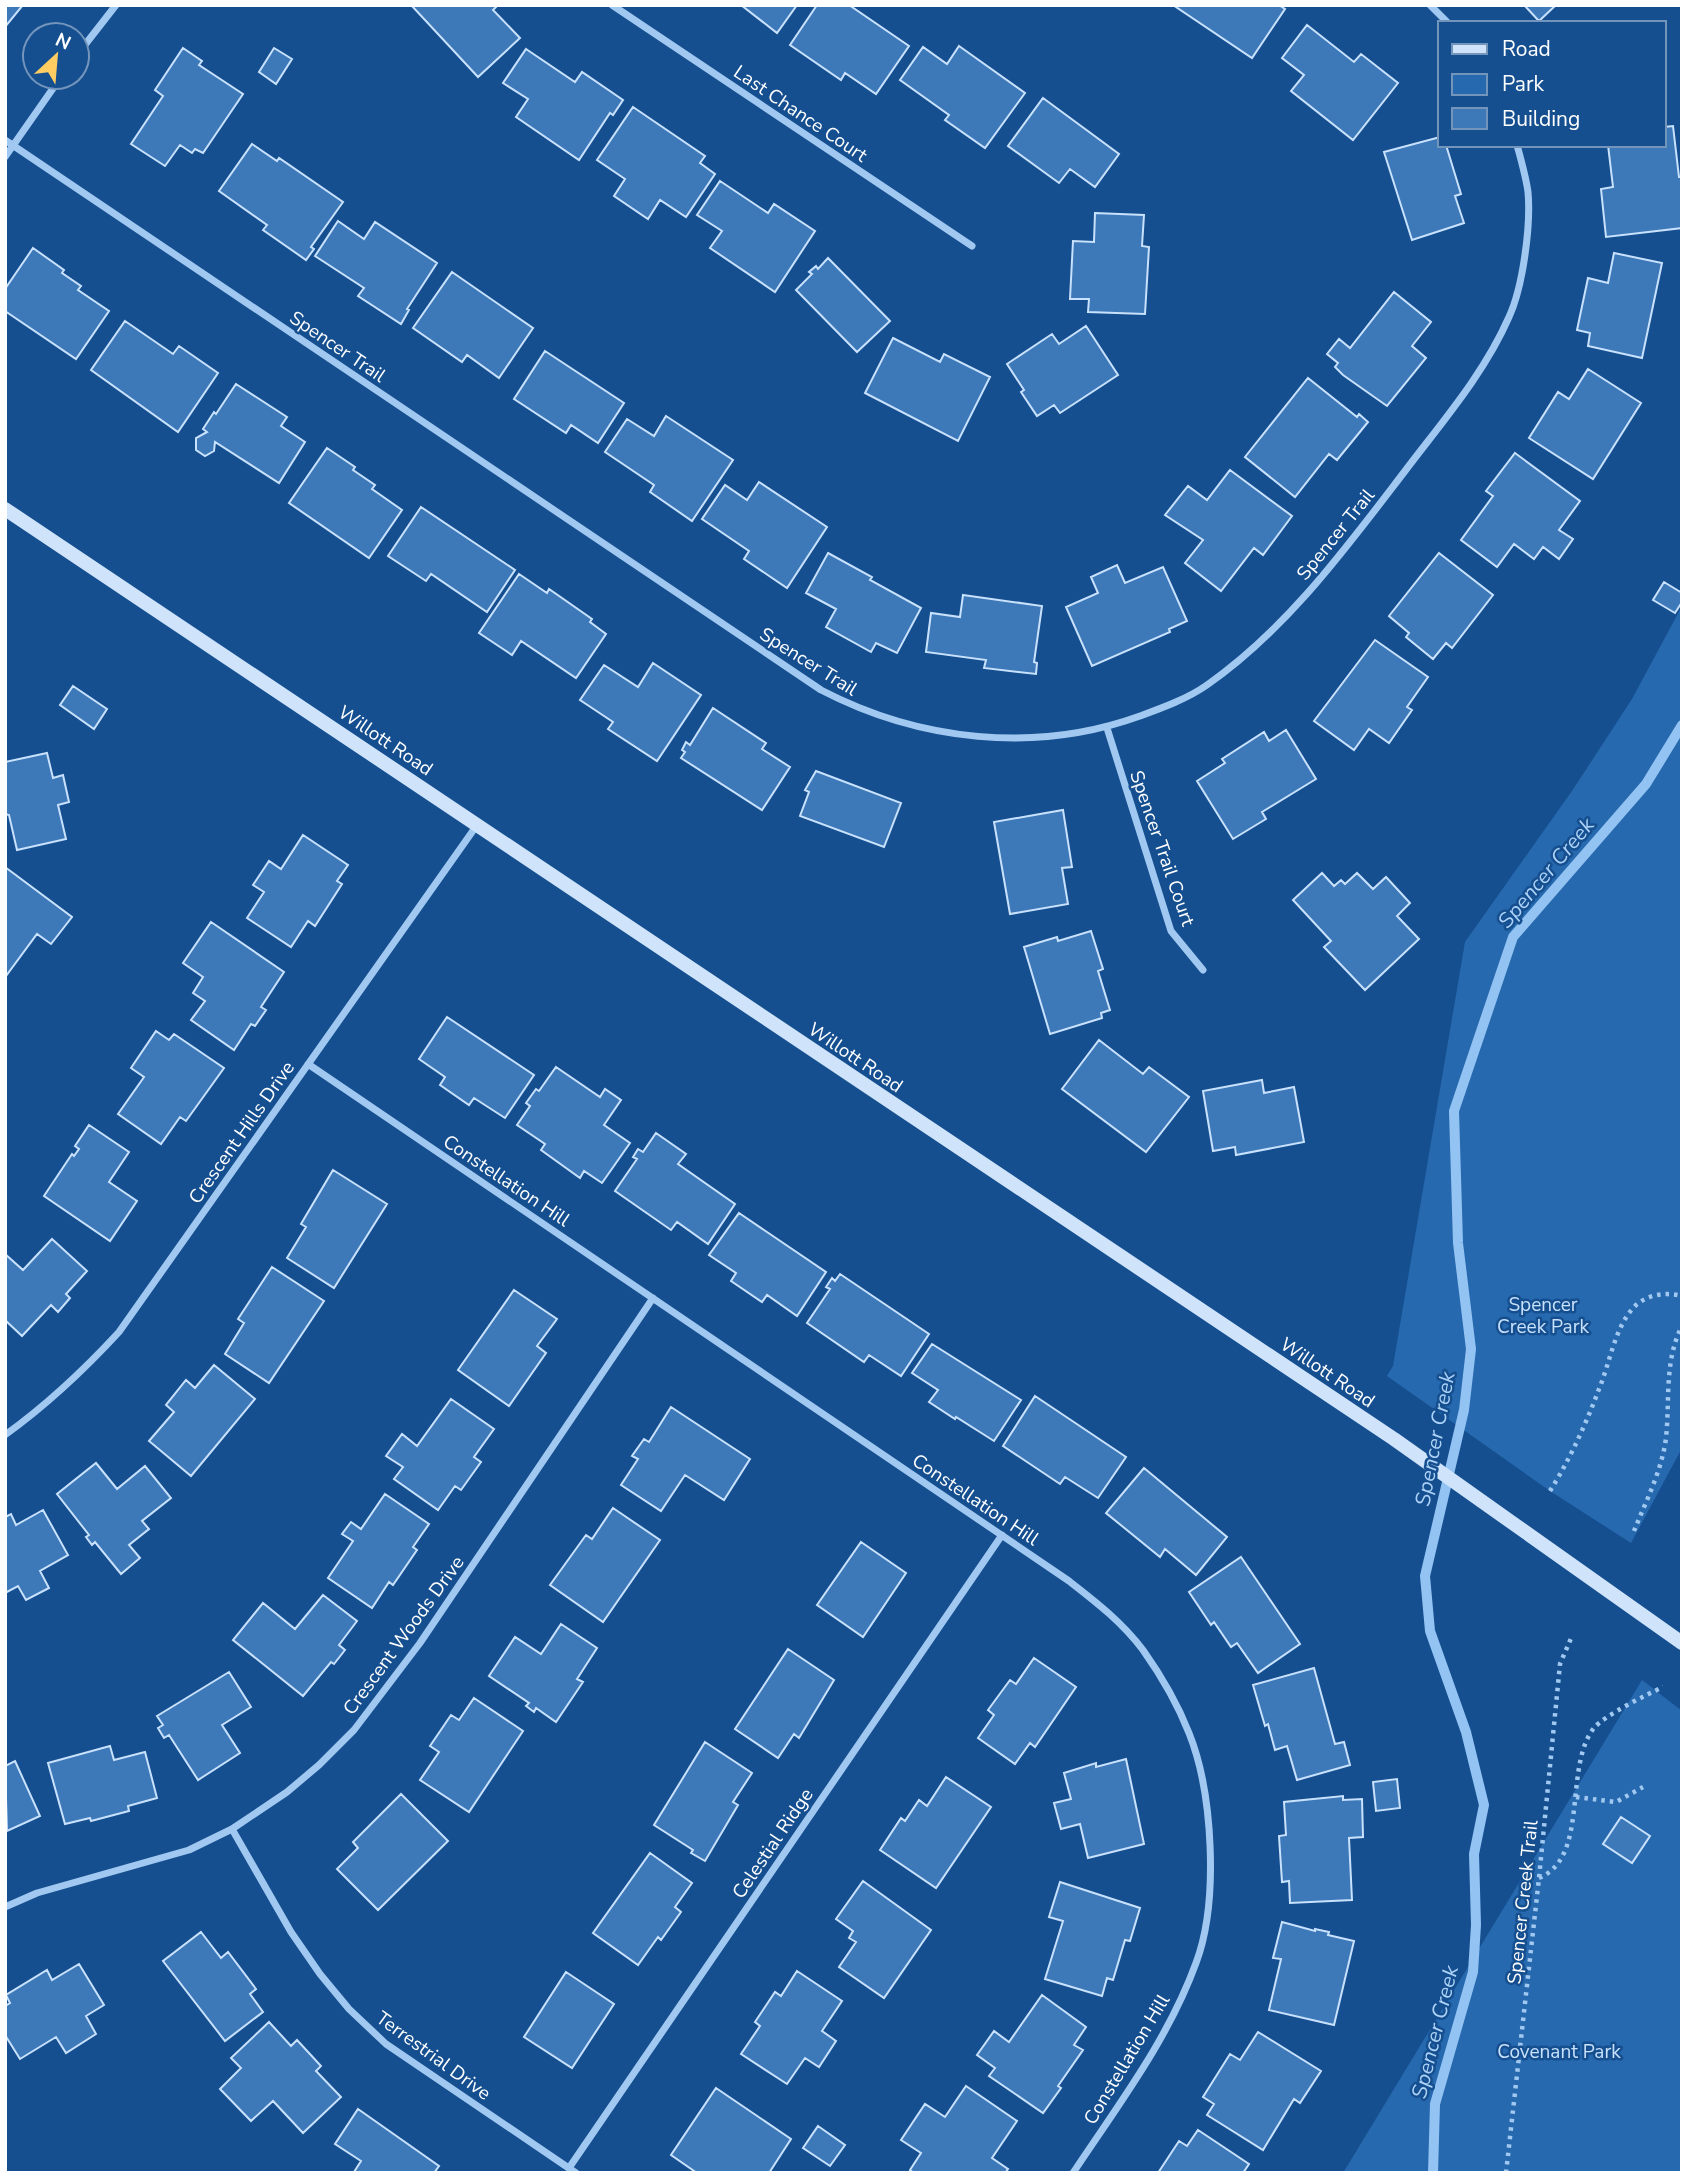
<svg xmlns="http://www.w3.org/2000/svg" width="1687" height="2178" viewBox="0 0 1687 2178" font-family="'Nunito Sans',sans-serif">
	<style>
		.green { fill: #2769ae }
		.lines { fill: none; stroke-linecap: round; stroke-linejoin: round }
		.stream { stroke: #93c3f3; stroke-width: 10 }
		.building { fill: #3d78b8; stroke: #c8e1fc; stroke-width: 2 }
		.path { stroke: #a1c8f0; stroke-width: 4.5; stroke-dasharray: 3.5 5; stroke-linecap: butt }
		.street { stroke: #a1c8f0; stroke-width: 7 }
		.secondary { stroke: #cfe4fb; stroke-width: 14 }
		.labels { text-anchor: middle; stroke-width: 5; stroke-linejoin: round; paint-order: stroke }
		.street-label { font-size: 19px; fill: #fff; stroke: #154f90 }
		.park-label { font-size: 19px; fill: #c8e1fc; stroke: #154f90 }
		.water-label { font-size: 21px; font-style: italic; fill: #add2f7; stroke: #154f90 }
	</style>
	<rect width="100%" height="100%" fill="#154f90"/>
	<path class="green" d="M1682 606V1448L1631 1543 1550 1491 1387 1376 1393 1366 1465 942 1574 788 1632 699Z
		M1642 1680 1682 1711V2173H1343Z"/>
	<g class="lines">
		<path class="stream" d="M1433 2173 1435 2104 1473 1972 1476 1925 1474 1854 1484 1805 1466 1732 1430 1631 1425 1576 1464 1410 1471 1349 1458 1243 1454 1111 1513 937 1646 784 1682 725"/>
	</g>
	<path class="building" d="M5 5H23L5 27Z
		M411 5H498L493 10 520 38 478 77Z
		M741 5H797L777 33Z
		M817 5H849L909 46 876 94 845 73 841 80 790 45Z
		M1173 5H1279L1285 9 1252 58Z
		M1524 5H1556L1539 21Z
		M1307 25 1354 62 1361 54 1398 83 1353 140 1291 91 1304 75 1282 58Z
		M959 46 1025 93 985 148 945 120 949 115 900 80 923 47 947 64Z
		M183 48 202 61 199 65 243 94 203 153 195 149 192 153 180 145 165 166 131 144 163 96 155 90Z
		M274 48 292 59 276 84 259 72Z
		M526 49 575 82 582 72 623 100 613 115 610 113 579 160 516 117 528 99 503 83Z
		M1043 98 1119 154 1095 187 1070 169 1059 183 1008 146Z
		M633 107 705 156 700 163 715 174 686 217 660 200 648 219 614 196 625 179 597 160Z
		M1673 126 1679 177H1682V228L1606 237 1601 189 1613 187 1608 145H1664V127Z
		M1440 137V145H1446L1461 194 1455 196 1464 223 1412 240 1384 152Z
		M252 144 277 161 279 158 343 202 311 247 314 249 306 260 263 230 267 225 219 191Z
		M720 181 768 213 774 204 815 231 775 292 710 248 722 231 697 215Z
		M1095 213 1144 215 1142 246 1149 247 1145 314 1088 312 1089 299H1070L1073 241 1094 242Z
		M338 221 364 239 375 222 437 263 407 309 409 310 401 324 358 296 364 288 315 256Z
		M33 248 64 270 62 273 81 286 78 290 109 311 76 359 5 311V289Z
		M1614 253 1662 263 1642 358 1588 346 1590 333 1577 330 1588 278 1608 283Z
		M828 258 890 321 857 352 796 290 812 274 809 272 816 266 818 269Z
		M452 272 533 328 499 378 467 355 462 362 413 328Z
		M1394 292 1431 322 1412 346 1426 358 1387 406 1343 375 1335 367 1338 363 1327 354 1339 339 1350 348Z
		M125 321 173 354 179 346 218 373 178 432 91 370Z
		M1086 326 1118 375 1060 413 1054 405 1037 416 1021 392 1024 390 1007 364 1052 334 1059 344Z
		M893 338 940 362 944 354 990 377 958 441 865 393Z
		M545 351 624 403 598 443 571 425 566 433 514 399Z
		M1588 369 1641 403 1593 479 1529 438 1558 392 1569 399Z
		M1308 378 1357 417 1359 414 1368 422 1337 460 1329 454 1295 497 1245 457Z
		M236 384 287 417 281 426 305 442 279 483 215 442 214 451 205 456 196 450V438L207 432 203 429 214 412 216 414Z
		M666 416 733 460 692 521 650 492 654 485 605 452 627 419 654 436Z
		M327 448 355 467 353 470 375 485 372 489 402 510 369 558 289 503Z
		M1515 453 1580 501 1559 530 1573 539 1559 559 1543 547 1534 559 1514 544 1497 567 1461 540 1493 496 1486 491Z
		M1230 470 1292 516 1263 555 1254 548 1221 591 1185 563 1203 540 1165 515 1188 486 1207 500Z
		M759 482 827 527 787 588 744 559 749 551 702 519 725 485 747 500Z
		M421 507 515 570 487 612 431 574 426 581 388 556Z
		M828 553 872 577 870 580 921 608 897 653 876 643 871 652 826 627 836 609 806 593Z
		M1439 553 1493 595 1452 648 1446 643 1433 659 1406 637 1409 633 1389 616Z
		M1117 565 1125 583 1163 567 1187 621 1169 629 1170 632 1092 666 1066 607 1098 593 1091 577Z
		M519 574 547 593 549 589 592 619 590 622 606 634 576 678 521 641 512 655 479 633Z
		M1664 582 1682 593V602L1675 613 1653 600Z
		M963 595 1042 606 1034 662 1037 663 1036 674 984 668 986 660 926 652 931 613 960 617Z
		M1375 640 1428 677 1407 707 1412 710 1389 743 1369 729 1354 750 1314 721Z
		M653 663 701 695 657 761 608 729 613 722 580 700 604 665 638 687Z
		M73 686 107 709 94 729 60 705Z
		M713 708 766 743 762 749 790 767 762 810 681 758 685 752 682 750 686 742 690 745Z
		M1286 730 1316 779 1262 812 1266 819 1233 839 1197 781 1225 763 1222 759 1264 732 1269 741Z
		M47 753 53 778 63 775 69 802 58 805 66 839 17 850 9 815 5 814V762Z
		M816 771 901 803 884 847 800 816 809 792 805 790Z
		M1063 810 1072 867 1062 868 1068 904 1010 914 994 822Z
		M303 835 348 865 337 881 342 884 315 926 308 921 291 947 247 918 264 892 253 885 269 861 281 869Z
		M5 867 72 917 51 944 37 934 6 976Z
		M1322 873 1334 886 1341 880 1345 884 1357 873 1373 889 1386 877 1410 903 1397 916 1419 939 1365 990 1324 947 1331 941 1293 900Z
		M211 922 284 972 261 1007 266 1010 255 1026 251 1024 234 1050 191 1020 205 1001 193 993 203 977 183 963Z
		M1091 931 1103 969 1098 971 1110 1010 1101 1013 1102 1018 1050 1034 1024 947 1057 937 1058 941Z
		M447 1017 534 1075 505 1118 474 1098 469 1105 440 1085 445 1077 419 1059Z
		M156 1031 169 1040 174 1034 224 1068 186 1121 180 1117 161 1144 118 1114 144 1077 131 1068Z
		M1099 1040 1143 1074 1149 1067 1189 1097 1146 1152 1062 1089Z
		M556 1067 600 1097 605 1089 621 1100 604 1125 630 1143 602 1183 584 1171 580 1178 541 1150 545 1144 517 1125 530 1106 526 1103 536 1089 539 1091Z
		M1262 1080 1264 1093 1294 1087 1304 1142 1236 1155 1235 1147 1213 1151 1203 1091Z
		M89 1125 129 1152 109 1182 137 1201 110 1241 44 1196 72 1154 74 1156 79 1149 75 1146Z
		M656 1133 686 1154 678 1164 735 1204 708 1244 677 1222 671 1230 615 1191 637 1159 633 1157 638 1149 643 1152Z
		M333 1170 387 1204 334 1288 287 1258 306 1227 301 1224Z
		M739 1213 826 1272 797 1316 767 1295 762 1302 731 1281 736 1273 709 1255Z
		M52 1239 87 1271 66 1294 70 1298 58 1312 51 1305 22 1336 5 1320V1254L23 1270Z
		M272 1267 324 1301 269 1383 225 1354 244 1323 238 1319Z
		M840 1274 929 1334 901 1376 869 1355 864 1362 807 1323 830 1289 826 1287 832 1278 835 1281Z
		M514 1290 557 1319 537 1346 546 1353 509 1406 458 1370Z
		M932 1344 1021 1400 994 1441 956 1417 955 1419 929 1402 938 1390 912 1373Z
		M214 1365 255 1399 191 1476 149 1441 174 1412 166 1405 186 1380 195 1388Z
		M1035 1396 1126 1457 1098 1498 1065 1477 1060 1484 1003 1446Z
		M451 1399 494 1429 474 1457 481 1462 461 1490 455 1486 438 1510 394 1479 403 1467 386 1456 402 1434 417 1446Z
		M671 1407 750 1459 724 1500 685 1475 661 1511 621 1485 638 1459 632 1456 644 1439 649 1442Z
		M96 1463 117 1489 145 1466 171 1498 142 1521 149 1529 129 1545 140 1558 121 1574 95 1542 92 1545 86 1537 89 1535 57 1494Z
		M1144 1468 1227 1537 1196 1575 1165 1549 1160 1557 1106 1513Z
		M385 1494 429 1524 413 1547 417 1550 393 1585 389 1582 372 1608 328 1578 353 1541 342 1534 351 1522 361 1529Z
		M613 1508 660 1540 603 1622 550 1585 586 1535 592 1539Z
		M43 1510 68 1555 40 1571 49 1588 26 1600 18 1586 5 1593V1517L11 1514 16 1525Z
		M861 1542 906 1573 863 1637 817 1605Z
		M1241 1557 1300 1644 1258 1673 1237 1643 1231 1647 1214 1622 1211 1625 1189 1592Z
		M323 1595 357 1621 339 1645 345 1650 334 1664 331 1662 303 1696 233 1640 263 1603 295 1629Z
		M561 1624 597 1648 577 1679 583 1682 556 1722 536 1708 534 1712 526 1706 529 1703 489 1676 515 1637 541 1654Z
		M788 1649 834 1680 799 1738 794 1734 778 1758 735 1729Z
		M1034 1658 1076 1687 1035 1747 1030 1743 1015 1764 978 1738 994 1715 988 1710 1010 1680 1016 1684Z
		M1314 1668 1335 1744 1344 1742 1350 1765 1297 1780 1287 1746 1275 1750 1268 1724 1265 1726 1253 1685Z
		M229 1672 251 1707 222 1725 240 1753 198 1780 169 1735 164 1738 158 1728 163 1725 157 1716Z
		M474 1698 523 1731 469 1812 420 1780 439 1752 430 1746 451 1715 459 1720Z
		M705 1742 752 1773 733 1802 738 1805 705 1861 691 1853 693 1850 654 1825Z
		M110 1746 114 1760 145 1752 157 1798 128 1806 129 1811 91 1821 90 1818 65 1824 48 1763Z
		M1126 1759 1144 1844 1088 1858 1080 1824 1061 1829 1054 1803 1071 1799 1064 1773 1096 1763V1767Z
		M15 1761 40 1816 7 1831 5 1766Z
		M946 1777 991 1807 936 1888 880 1850 901 1818 905 1821 919 1800 927 1806Z
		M1397 1779 1400 1808 1376 1811 1373 1782Z
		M401 1794 448 1841 378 1910 337 1869 358 1848 353 1842Z
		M1343 1796V1800L1362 1799 1363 1837 1349 1838 1352 1900 1290 1903 1289 1881 1282 1882 1279 1836 1286 1835 1284 1802Z
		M1621 1817 1650 1836 1632 1863 1603 1844Z
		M650 1853 692 1883 675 1907 681 1912 661 1940 658 1937 638 1965 593 1933Z
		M863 1881 931 1930 884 1998 839 1967 856 1942 849 1938 853 1931 836 1919Z
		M1060 1882 1140 1908 1130 1941 1125 1940 1113 1980 1107 1978 1102 1996 1045 1979 1063 1921 1049 1917Z
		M1282 1922 1315 1931V1929L1329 1932 1328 1935 1354 1941 1334 2025 1269 2010 1281 1959 1273 1958Z
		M201 1932 221 1958 228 1952 256 1989 250 1994 263 2012 225 2041 163 1961Z
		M79 1964 104 2005 86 2016 96 2034 66 2053 56 2037 20 2059 5 2035V2006L10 2003 6 1995 47 1970 52 1980Z
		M797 1971 842 2001 822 2031 836 2041 819 2067 805 2058 787 2084 741 2054 760 2026 755 2022 775 1992 781 1996Z
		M566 1972 614 2004 572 2068 524 2037Z
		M1042 1995 1086 2027 1074 2045 1083 2050 1058 2086 1061 2088 1043 2113 989 2076 995 2068 977 2055 994 2031 1009 2042Z
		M269 2022 291 2046 297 2040 321 2066 316 2071 341 2097 303 2133 273 2101 251 2121 220 2089 241 2068 231 2058Z
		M1258 2032 1321 2071 1300 2103 1294 2099 1263 2150 1207 2115 1214 2104 1203 2097 1230 2054 1240 2060Z
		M966 2086 1017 2121 992 2158 1008 2169 1005 2173H914L910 2170 921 2153 901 2140 925 2104 945 2117Z
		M716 2088 791 2139 769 2173H697L671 2155Z
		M358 2109 439 2166 434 2173 354 2172 361 2161 335 2144Z
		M818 2126 845 2145 830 2166 803 2148Z
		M1198 2130 1249 2164 1243 2173H1158L1179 2141 1187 2146Z"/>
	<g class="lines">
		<path class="path" d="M1550 1491C1570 1459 1586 1424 1599 1389 1610 1363 1615 1325 1636 1305 1649 1294 1666 1292 1682 1296
			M1634 1531C1646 1501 1662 1470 1666 1438 1670 1400 1664 1361 1682 1326
			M1576 1797 1616 1802 1643 1787
			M1539 1878C1590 1857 1563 1767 1594 1728 1605 1715 1646 1695 1663 1687
			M1506 2173 1539 1878 1560 1664 1572 1636"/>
		<path class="street" d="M612 5 972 246
			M1430 5 1448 23
			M77 55 116 5
			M5 140 821 690C919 741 1035 754 1140 716 1162 708 1187 699 1207 685 1287 629 1346 548 1405 471 1442 422 1484 374 1509 317 1523 287 1531 225 1528 192 1526 177 1521 160 1517 145
			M5 157 61 77
			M1107 728 1171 931 1203 970
			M308 1064 1069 1581C1096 1602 1122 1622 1143 1650 1160 1674 1178 1705 1189 1733 1213 1793 1219 1902 1196 1963 1168 2040 1118 2105 1073 2173
			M5 1435C48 1404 84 1370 119 1332L477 825
			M232 1829 291 1932 320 1974 349 2009 386 2044 576 2173
			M5 1907 37 1893 189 1850 232 1829 287 1792 319 1765 354 1730 420 1643 653 1298
			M569 2168 1002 1535"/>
		<path class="secondary" d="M5 509 1394 1439 1682 1643"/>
	</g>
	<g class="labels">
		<g class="street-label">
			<text transform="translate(801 113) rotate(34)" y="7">Last Chance Court</text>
			<text transform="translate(338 346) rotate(34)" y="7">Spencer Trail</text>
			<text transform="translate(1335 534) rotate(-51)" y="7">Spencer Trail</text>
			<text transform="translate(809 661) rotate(32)" y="7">Spencer Trail</text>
			<text transform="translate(386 740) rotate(34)" y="7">Willott Road</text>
			<text transform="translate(1163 848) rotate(71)" y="7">Spencer Trail Court</text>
			<text transform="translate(856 1057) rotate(34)" y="7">Willott Road</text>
			<text transform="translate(241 1132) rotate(-55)" y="7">Crescent Hills Drive</text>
			<text transform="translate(507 1180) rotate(34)" y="7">Constellation Hill</text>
			<text transform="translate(1328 1372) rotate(34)" y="7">Willott Road</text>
			<text transform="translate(976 1499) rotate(34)" y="7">Constellation Hill</text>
			<text transform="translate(403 1635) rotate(-54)" y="7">Crescent Woods Drive</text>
			<text transform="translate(772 1843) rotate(-56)" y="7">Celestial Ridge</text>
			<text transform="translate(1522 1902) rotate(-84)" y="7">Spencer Creek Trail</text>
			<text transform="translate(434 2055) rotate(36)" y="7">Terrestrial Drive</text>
			<text transform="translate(1126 2059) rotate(-59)" y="7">Constellation Hill</text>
		</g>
		<g class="park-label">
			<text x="1543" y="1311">Spencer<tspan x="1543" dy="22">Creek Park</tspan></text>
			<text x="1559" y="2058">Covenant Park</text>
		</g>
		<g class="water-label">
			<text transform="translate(1546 873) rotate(-50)" y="7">Spencer Creek</text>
			<text transform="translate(1435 1439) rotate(-79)" y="7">Spencer Creek</text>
			<text transform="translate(1435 2032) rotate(-76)" y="7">Spencer Creek</text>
		</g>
	</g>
	<rect width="1687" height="2178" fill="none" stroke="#ffffff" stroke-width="14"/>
	<rect x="1438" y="21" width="228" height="126" fill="#154f90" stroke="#7395bc" stroke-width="2"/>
	<rect x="1452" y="44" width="35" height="10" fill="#cfe4fb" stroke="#7395bc" stroke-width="2"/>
	<text x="1502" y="56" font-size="21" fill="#ffffff">Road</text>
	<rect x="1452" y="74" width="35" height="21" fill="#2769ae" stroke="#7395bc" stroke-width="2"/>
	<text x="1502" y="91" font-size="21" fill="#ffffff">Park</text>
	<rect x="1452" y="108" width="35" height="21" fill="#3d78b8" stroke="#7395bc" stroke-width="2"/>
	<text x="1502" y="126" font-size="21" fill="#ffffff">Building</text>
	<g transform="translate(56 56) rotate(26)"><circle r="33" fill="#154f90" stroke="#7395bc" stroke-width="2"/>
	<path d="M0-5L12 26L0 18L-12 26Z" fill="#ffcc61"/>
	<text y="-10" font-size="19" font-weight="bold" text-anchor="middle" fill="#ffffff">N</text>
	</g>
</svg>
